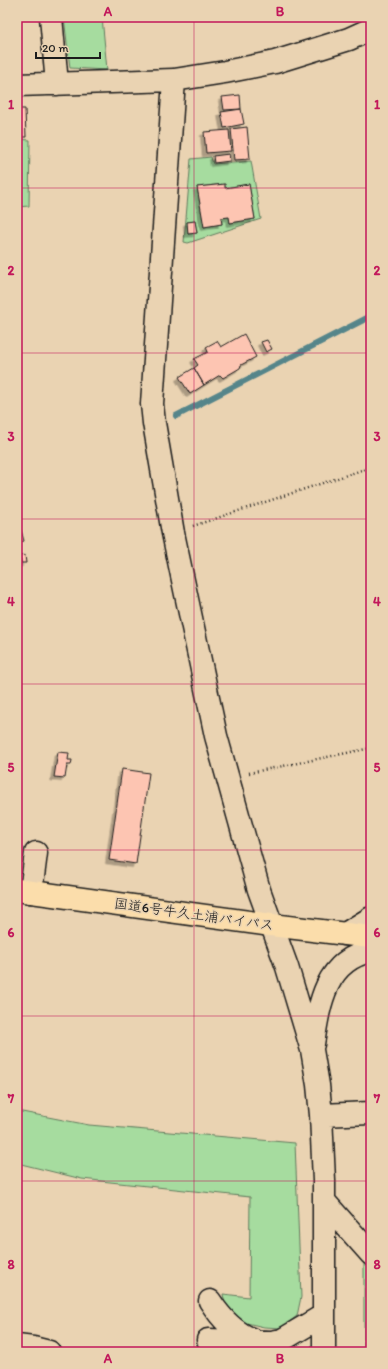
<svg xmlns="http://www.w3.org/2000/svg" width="388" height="1369" viewBox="0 0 388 1369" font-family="Itim,'Klee One',sans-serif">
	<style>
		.green { fill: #a6dc9f; stroke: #617c5e; fill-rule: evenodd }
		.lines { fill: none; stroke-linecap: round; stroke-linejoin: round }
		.stream { stroke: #54858a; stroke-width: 6 }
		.building { fill: #fdc5b2; stroke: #1c1c1c; filter: url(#shadow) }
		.minor-casing { stroke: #1c1c1c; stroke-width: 25 }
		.highway-casing { stroke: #1c1c1c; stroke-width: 25 }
		.path { stroke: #1c1c1c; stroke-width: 2.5; stroke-dasharray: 1 3; stroke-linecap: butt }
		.minor { stroke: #ead3b2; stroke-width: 22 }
		.highway { stroke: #fbddab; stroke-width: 22 }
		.grid { fill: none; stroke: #c2185b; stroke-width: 1; stroke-opacity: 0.55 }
		.labels { text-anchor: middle; stroke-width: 3; stroke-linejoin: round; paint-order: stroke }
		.street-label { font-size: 14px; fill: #1c1c1c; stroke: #ead3b2 }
		.neatline { fill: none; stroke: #c2185b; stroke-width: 1.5 }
		.grid-label { font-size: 13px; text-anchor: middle; font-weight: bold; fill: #c2185b }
	</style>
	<defs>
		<filter id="shadow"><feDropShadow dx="-3.5" dy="3.5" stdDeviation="0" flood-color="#0004"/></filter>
	</defs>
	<rect width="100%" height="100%" fill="#ead3b2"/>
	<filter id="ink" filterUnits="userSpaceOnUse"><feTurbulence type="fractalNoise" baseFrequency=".025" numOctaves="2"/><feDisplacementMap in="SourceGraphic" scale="8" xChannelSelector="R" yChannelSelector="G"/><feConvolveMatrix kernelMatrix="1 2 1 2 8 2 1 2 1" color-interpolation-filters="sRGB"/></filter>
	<g filter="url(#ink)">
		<path class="green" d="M64 17H102L107 70 70 68Z
			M17 139 30 140 29 206 17 207Z
			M211 157 213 164 251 161 261 219 188 243 184 242 191 159ZM224 184 225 188 249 184 255 219 230 223 229 217 221 218 222 224 204 227 197 187ZM195 221 197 233 188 234 187 222Z
			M17 1111 89 1125 295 1143 301 1297 297 1316 281 1328 264 1327 242 1322 226 1311 223 1294 249 1297 250 1197 82 1179 17 1163Z
			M364 1256 371 1266V1352H364Z"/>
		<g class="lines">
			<path class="stream" d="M176 416 371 316"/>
		</g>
		<path class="building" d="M240 95 241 109 224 110 222 97Z
			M17 109H25L26 137H17Z
			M241 109 244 124 224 128 221 112Z
			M247 127 250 159 234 160 231 129Z
			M229 130 231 151 206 153 204 132Z
			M229 154 230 161 214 163 213 156Z
			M225 184V188L249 184 255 219 230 223 229 217 221 218 222 224 204 227 197 187Z
			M195 221 197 233 188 234 187 222Z
			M244 334 256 357 241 365 240 368 223 378 220 375 204 385 194 368 198 365 194 359 208 352 206 347 217 341 221 347Z
			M267 340 272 349 266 352 261 342Z
			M194 368 204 385 190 394 179 377Z
			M21 530 24 541 17 543V531Z
			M17 541 20 556H17Z
			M25 555 26 563H21L20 556Z
			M17 556H20L21 563H17Z
			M58 752 69 753 68 760H72L71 765H67L65 778 54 777Z
			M122 769 149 773 136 864 109 860Z"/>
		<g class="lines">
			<g class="minor-casing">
				<path id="minor" d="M51 17 57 84
					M174 80 152 404 154 423 173 533 216 736 259 890 287 967 312 1050 318 1085 321 1115 324 1181V1352
					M17 85 174 80 225 72 275 62 349 39 371 29
					M31 892 36 853
					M345 934 371 918
					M313 1044C319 1005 325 960 371 951
					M321 1115 371 1113
					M324 1201 371 1254
					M210 1301C221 1318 234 1333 254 1340
					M208 1340 271 1342 282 1340 324 1315
					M17 1346 33 1348 49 1352"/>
			</g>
			<g class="highway-casing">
				<path id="highway" d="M17 890 271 925 371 937"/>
			</g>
			<path class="path" d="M368 54 371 61
				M193 526 371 467
				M249 773 371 748"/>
			<use href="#minor" class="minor"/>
			<use href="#highway" class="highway"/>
		</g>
	</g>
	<path class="grid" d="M194 17V1352M17 188H371M17 353H371M17 519H371M17 684H371M17 850H371M17 1016H371M17 1181H371"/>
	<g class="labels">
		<g class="street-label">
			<text transform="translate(194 914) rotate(8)" y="5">国道6号牛久土浦バイパス</text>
		</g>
	</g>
	<rect width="388" height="1369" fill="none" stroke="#ead3b2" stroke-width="44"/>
	<path d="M36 52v6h64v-6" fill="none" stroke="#1c1c1c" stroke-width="2"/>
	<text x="42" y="52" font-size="12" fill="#1c1c1c" stroke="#ead3b2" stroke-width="3" paint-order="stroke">20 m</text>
	<rect x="22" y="22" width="344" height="1325" class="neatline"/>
	<g class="grid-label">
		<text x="108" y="16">A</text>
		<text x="280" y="16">B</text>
		<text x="11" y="109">1</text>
		<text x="377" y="109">1</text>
		<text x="11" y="275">2</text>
		<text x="377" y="275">2</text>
		<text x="11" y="441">3</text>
		<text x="377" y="441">3</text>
		<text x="11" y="606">4</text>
		<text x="377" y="606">4</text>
		<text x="11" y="772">5</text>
		<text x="377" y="772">5</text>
		<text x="11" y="937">6</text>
		<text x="377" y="937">6</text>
		<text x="11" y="1103">7</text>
		<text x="377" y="1103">7</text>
		<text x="11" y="1269">8</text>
		<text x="377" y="1269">8</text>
		<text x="108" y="1363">A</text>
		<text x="280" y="1363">B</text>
	</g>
</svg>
